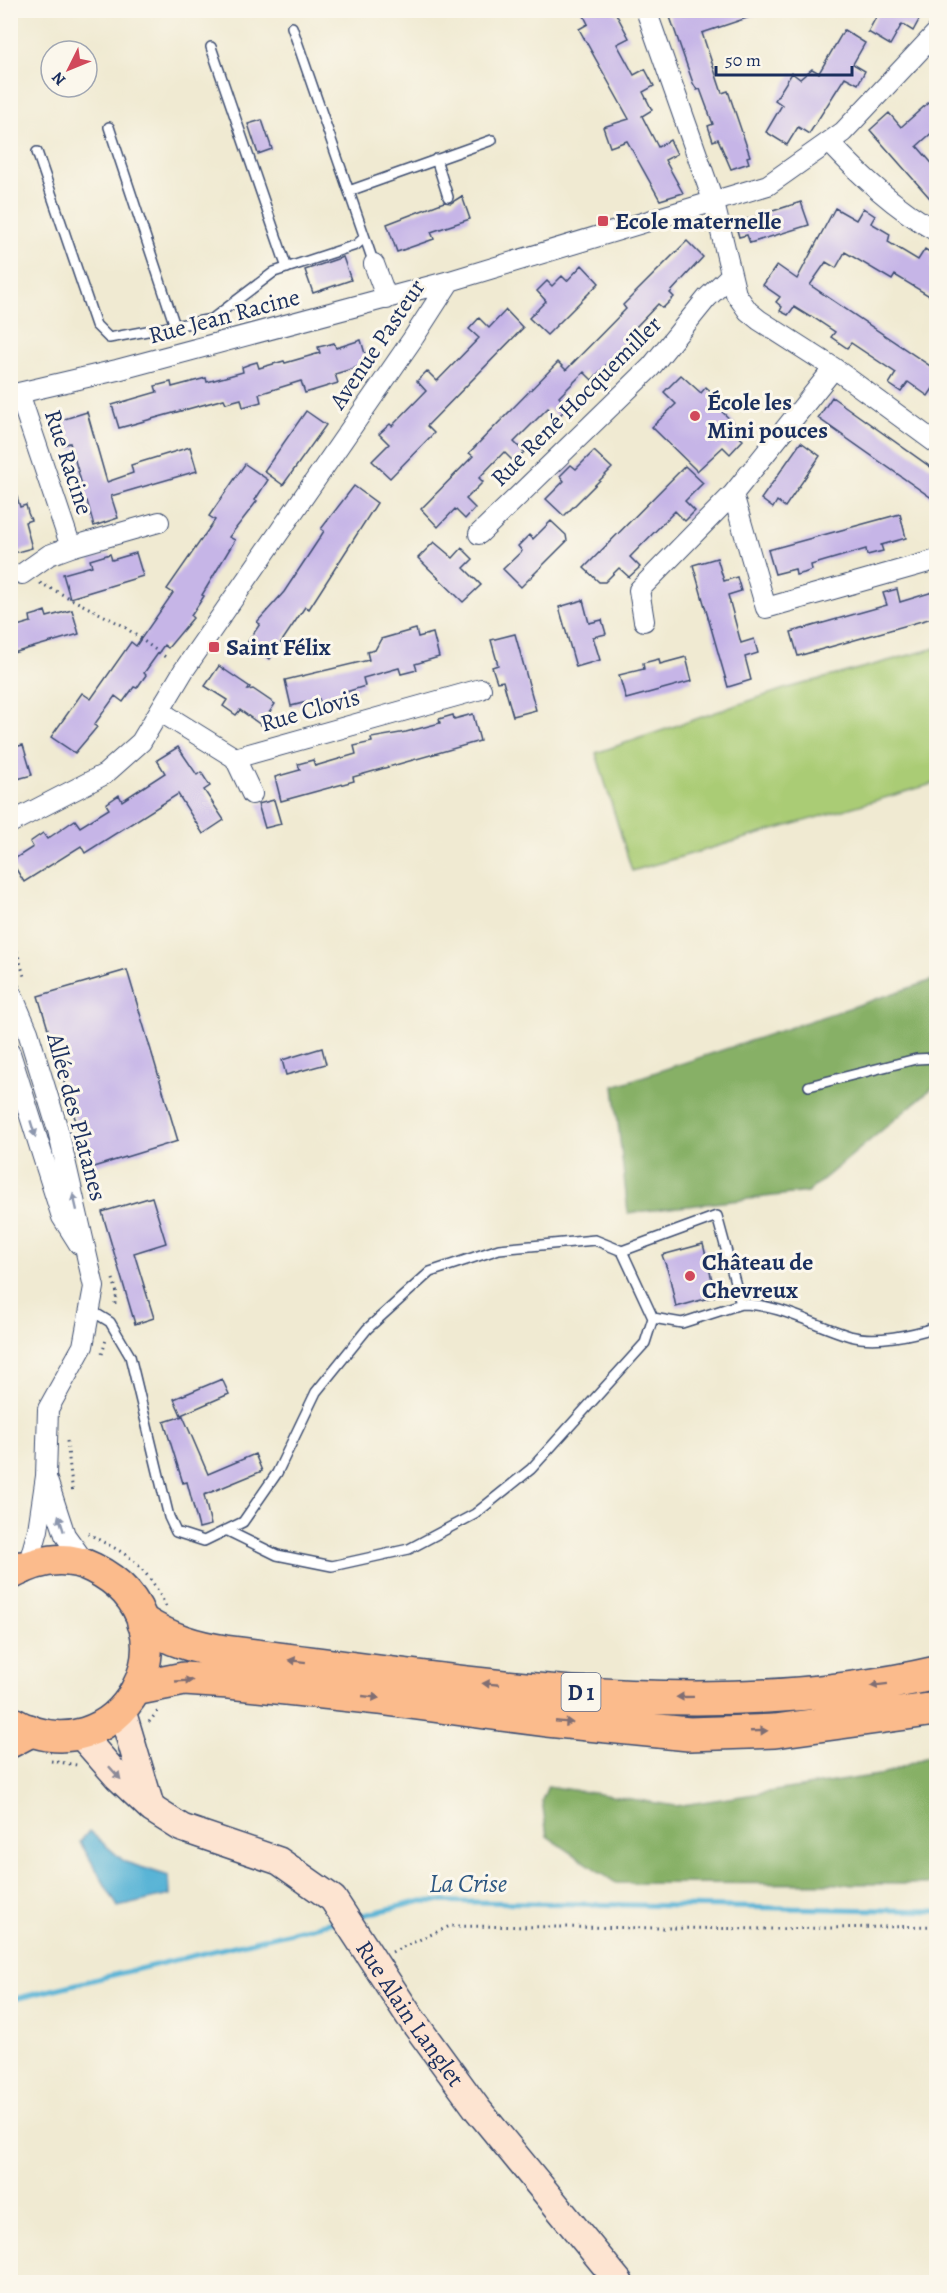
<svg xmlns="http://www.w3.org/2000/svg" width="947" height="2293" viewBox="0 0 947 2293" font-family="Alegreya,serif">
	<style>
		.green { fill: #aacc74; stroke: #627e69; stroke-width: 1.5 }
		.forest { fill: #87b066; stroke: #517062; stroke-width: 1.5 }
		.water { fill: #58b4d6; stroke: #3a729a; stroke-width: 1.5 }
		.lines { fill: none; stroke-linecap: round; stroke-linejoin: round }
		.stream { stroke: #58b4d6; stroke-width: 5 }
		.building { fill: #c6b5e7 }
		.lane-casing { stroke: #3b4b6f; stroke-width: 12 }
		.street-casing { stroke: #3b4b6f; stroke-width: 22 }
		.secondary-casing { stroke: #3b4b6f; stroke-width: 30 }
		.primary-casing { stroke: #3b4b6f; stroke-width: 33 }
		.highway-casing { stroke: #3b4b6f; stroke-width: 36 }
		.path { stroke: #3b4b6f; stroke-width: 3; stroke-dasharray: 1.5 4.5; stroke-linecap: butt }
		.lane { stroke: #fff; stroke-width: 9 }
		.street { stroke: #fff; stroke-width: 20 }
		.secondary { stroke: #fde4d1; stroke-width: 27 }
		.primary { stroke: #fbbb8c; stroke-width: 30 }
		.highway { stroke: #fbbb8c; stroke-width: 33 }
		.oneway { fill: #8d97ae }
		.oneway2 { fill: #806e73 }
		.oneway3 { fill: #8c8a98 }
		.poi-dot { fill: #d1495b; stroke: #fbf7ec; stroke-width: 2 }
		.labels { text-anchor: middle; stroke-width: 6; stroke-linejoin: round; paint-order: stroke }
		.shield { fill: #fbf7ec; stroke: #5e6b89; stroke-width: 1.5 }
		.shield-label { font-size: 22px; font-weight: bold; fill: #1b2f5e }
		.poi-label { font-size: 24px; font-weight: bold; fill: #1b2f5e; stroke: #fbf7ec; text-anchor: start }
		.street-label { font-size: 24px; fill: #1b2f5e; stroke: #fbf7ec }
		.water-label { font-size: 26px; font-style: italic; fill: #2d5782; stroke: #fbf7ec }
	</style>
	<rect width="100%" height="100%" fill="#fbf7ec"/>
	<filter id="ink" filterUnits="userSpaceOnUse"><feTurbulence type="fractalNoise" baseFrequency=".0167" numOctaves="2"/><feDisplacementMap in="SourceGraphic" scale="12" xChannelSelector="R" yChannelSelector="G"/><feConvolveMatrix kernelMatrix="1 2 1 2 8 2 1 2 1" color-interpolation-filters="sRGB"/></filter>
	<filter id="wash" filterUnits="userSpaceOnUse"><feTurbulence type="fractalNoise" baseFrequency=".008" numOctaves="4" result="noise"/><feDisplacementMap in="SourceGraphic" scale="24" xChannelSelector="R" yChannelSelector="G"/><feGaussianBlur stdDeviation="1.35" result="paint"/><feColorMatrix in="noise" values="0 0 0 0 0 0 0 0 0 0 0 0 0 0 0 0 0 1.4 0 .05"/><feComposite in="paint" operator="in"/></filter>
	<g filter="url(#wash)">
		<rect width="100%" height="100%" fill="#f0ead2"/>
		<path class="green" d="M936 648V783L632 871 596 753 784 689Z"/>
		<path class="forest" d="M936 979V1085L808 1192 628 1213 614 1086Z
			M936 1753V1884L616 1883 547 1836 542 1800 548 1786 676 1806 885 1774Z"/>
		<path class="water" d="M89 1831 125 1862 169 1876 170 1895 118 1907 80 1842Z"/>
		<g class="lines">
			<path class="stream" d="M355 1917 422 1901 936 1911
				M10 2000 337 1921"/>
		</g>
		<g id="blocks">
			<path class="building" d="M581 10H614L629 38 617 44 634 75 645 69 654 86 643 92 652 110 642 116 658 147 670 140 677 154 665 160 683 193 660 200 627 141 610 147 603 127 629 119 579 29 588 24Z
				M676 10H762V13L702 33 722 93 728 91 750 156 747 157 749 163 731 169 718 139 713 141 708 126 713 124 700 89 697 90 693 83 669 14Z
				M880 10H910L920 18 913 31 902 24 890 45 868 32Z
				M844 30 865 43 853 64 865 71 858 84 845 77 809 134 798 127 787 145 766 132 782 105 775 100 792 73 800 79 812 69 819 73Z
				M936 96V129L917 146 936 168V205L870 130 889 113 901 127Z
				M262 120 272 149 258 154 248 124Z
				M462 196 470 219 431 232 434 239 397 252 387 224 444 202 451 203Z
				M801 202 809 225 750 243 747 235 739 237 735 223Z
				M835 208 856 220 863 208 875 216 871 223 890 234 888 242 918 260 925 249 936 256 931 267 936 271V300L895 275 892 280 845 252 836 268 826 262 810 285 936 370V384L928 396 908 382 901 392 889 384 896 373 851 343 847 348 831 337 835 332 811 316 810 317 794 307 788 315 780 311 782 307 776 302 780 297 763 285 777 265 797 279Z
				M687 241 703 257 670 293 674 297 663 308 658 304 632 331 636 335 619 352 628 362 618 372 608 363 592 380 584 372 559 397 568 407 558 417 548 408 514 442 524 452 514 462 504 452 479 478 483 482 466 499 475 508 465 519 455 509 438 527 421 509 473 456 469 453 558 362 566 370 626 309 623 305Z
				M343 257 351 280 313 293 305 270Z
				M582 265 599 283 547 335 529 318 546 301 537 291 547 281 552 286 562 276 567 281Z
				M506 310 523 328 427 426 434 433 390 478 372 461 389 444 379 434 390 424 392 426 426 391 417 381 427 371 437 381 479 338 469 329 479 318 489 328Z
				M361 340 368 364 335 374 338 383 305 393 301 381 259 394 261 402 243 407 241 399 226 403 224 399 119 428 112 405 157 392 155 386 171 382 172 387 206 378 207 382 243 372 242 367 250 364 257 362 259 368 284 361 285 363 320 353 318 347 327 345 334 343 336 348Z
				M681 375 701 393 706 387 724 403 718 408 735 424 731 430 743 440 730 454 723 447 697 471 652 427 676 404 664 392Z
				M832 397 936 471V501L818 418Z
				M306 411 326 425 283 485 264 471Z
				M87 412 107 482 133 473 131 465 190 447 197 471 111 496 118 518 94 526 87 501 81 502 76 487 82 485 70 443 62 445 55 422Z
				M801 442 820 456 785 507 777 501 773 508 761 499Z
				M594 451 612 468 564 516 546 499 564 481 560 476 571 465 576 469Z
				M245 464 268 480 255 500 257 501 229 537 235 540 202 595 204 596 191 616 193 618 168 648 164 645 144 673 146 675 141 682 137 688 134 687 123 702 115 696 94 725 97 727 92 733 75 753 51 737 82 693 91 699 131 642 136 646 173 593 167 589 215 520 209 516Z
				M685 466 703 483 685 501 695 511 685 521 675 511 630 557 640 567 629 577 619 568 605 582H599L584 568Z
				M354 486 377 503 309 609 305 607 270 659 247 643 260 624 257 622 284 592 319 539 324 531 321 529Z
				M14 487 20 507 26 505 28 513 31 520 25 522 32 548 10 554V488Z
				M900 514 906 538 881 545 883 551 867 555 866 549 811 565 812 570 804 573 796 575 795 569 775 574 768 550Z
				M551 521 566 535 567 541 521 587 503 569 522 551 518 546 529 535 533 539Z
				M434 542 453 558 462 548 473 559 464 568 481 585 463 602 418 558Z
				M136 553 143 576 70 598 63 574 92 566 90 560 110 554 112 560Z
				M717 558 724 581 737 577 741 591 728 595 741 643 754 639 758 653 745 657 751 680 728 687 693 565Z
				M897 589 900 602 936 591V617L798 656 791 632 887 605 883 593Z
				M583 600 589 623 602 620 606 634 593 637 600 660 576 667 559 607Z
				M72 610 79 634 13 653 10 628 31 622 30 616 37 614 45 611 47 617Z
				M416 629 418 637 433 633 439 657 415 664 417 670 401 674 399 668 363 678 365 686 340 694 342 699 321 705 319 699 291 706 285 680 369 660 367 652 375 650 381 639Z
				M515 634 536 710 513 716 503 681 497 682 492 667 498 665 491 640Z
				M686 657 692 681 626 699 619 675 644 669 643 663 659 659 660 664Z
				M219 666 250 687 248 690 253 689 275 704 261 725 240 710 236 715 223 706 227 700 205 686Z
				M473 714 480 741 353 777 354 781 281 801 275 777 300 770 298 764 313 760 315 766 356 754 354 746 372 742 371 738 406 732 440 723 439 719 453 715 454 719Z
				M23 745 32 775 10 781V748Z
				M178 747 197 775 201 772 210 786 204 790 224 820 203 834 178 794 85 853 81 846 24 882 11 861 33 847 30 842 43 833 47 839 75 820 80 827 109 809 106 804 119 795 122 801 165 773 157 760Z
				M274 800 281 824 265 828 258 804Z
				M127 970 178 1141 90 1168 38 996Z
				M322 1048 326 1064 286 1075 282 1060Z
				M152 1197 166 1243 134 1253 154 1318 135 1324 102 1212Z
				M703 1244 716 1296 676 1307 669 1274 662 1255Z
				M222 1379 229 1394 181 1415 174 1399Z
				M183 1416 208 1474 255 1454 262 1471 204 1495 211 1525 199 1528 187 1482 183 1483 164 1422Z"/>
		</g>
	</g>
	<g filter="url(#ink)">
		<use href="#blocks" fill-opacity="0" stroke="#3b4b6f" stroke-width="1.5"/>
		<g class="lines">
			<g class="lane-casing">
				<path id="lane" d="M292 27 374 264
					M211 47 287 268
					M109 127 175 326
					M37 152 96 325 109 338 212 319 274 272 356 245 364 238
					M436 159 448 197
					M349 191 492 140
					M809 1086 916 1059 936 1058
					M622 1251 717 1216 741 1304 682 1323 653 1318
					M741 1304C780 1304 813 1325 850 1336 876 1343 912 1335 936 1327
					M92 1311 110 1322 130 1356 169 1517 176 1532 204 1541 243 1522 277 1473 316 1392 367 1329 430 1272 499 1249 595 1240 622 1251 653 1318 645 1343 531 1469 475 1514 409 1549 332 1566 277 1555 226 1530"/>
			</g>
			<g class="street-casing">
				<path id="street" d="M646 10 714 203 736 294 748 311 759 320 834 368 936 443
					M829 142C861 176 895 208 936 231
					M374 264 387 299
					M19 393 71 547 159 522
					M10 395 117 370 450 281
					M733 494 766 608 936 560
					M479 534 651 367 707 298 731 275
					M22 574 49 555 71 547
					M644 621 639 590 733 494 834 368
					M161 712 235 758 481 689
					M235 758 252 794
					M10 823 105 774 141 742 184 670 412 340 450 281 768 185 843 132 936 33
					M10 990 28 1032 58 1130 94 1287 83 1346 48 1409 46 1476 38 1530 28 1566
					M10 1053 62 1217 79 1244
					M47 1480 65 1535 86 1564"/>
			</g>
			<g class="secondary-casing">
				<g id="secondary">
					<path d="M122 1711 150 1805"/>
					<path id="s1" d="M80 1734 118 1777 152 1809 182 1828 279 1861 333 1899 410 2017 478 2110 619 2282"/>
				</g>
			</g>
			<g class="primary-casing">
				<path id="primary" d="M10 1575C36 1560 66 1554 93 1568 208 1625 119 1786 10 1721"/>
			</g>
			<g class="highway-casing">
				<path id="highway" d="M10 1570 21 1568
					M144 1623C171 1640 194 1647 225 1652 459 1681 703 1727 936 1673
					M139 1688 184 1679 229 1682 379 1698 547 1720 689 1734 775 1731 936 1709
					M10 1741 29 1731"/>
			</g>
			<path class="path" d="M40 583 122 625 168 659
				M10 928 25 979
				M113 1279 117 1293 114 1308
				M102 1354 106 1340
				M67 1441 73 1494
				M88 1533C101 1542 117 1548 129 1557 145 1570 158 1588 166 1607
				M149 1722 158 1711
				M51 1761 77 1765
				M392 1952 450 1926 773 1929 936 1926"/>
			<use href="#lane" class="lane"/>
			<use href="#street" class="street"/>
			<use href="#secondary" class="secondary"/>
			<use href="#primary" class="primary"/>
			<use href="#highway" class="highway"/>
		</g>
		<defs><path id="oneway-solid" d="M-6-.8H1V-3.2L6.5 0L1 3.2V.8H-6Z" transform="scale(1.5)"/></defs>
		<g class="oneway">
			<use href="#oneway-solid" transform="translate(33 1129) rotate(73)"/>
			<use href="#oneway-solid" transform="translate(75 1202) rotate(-103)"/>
			<use href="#oneway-solid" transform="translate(61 1523) rotate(-108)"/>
		</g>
		<g class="oneway2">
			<use href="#oneway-solid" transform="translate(297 1661) rotate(-173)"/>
			<use href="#oneway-solid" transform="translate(184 1681) rotate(-3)"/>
			<use href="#oneway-solid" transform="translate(491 1684) rotate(-175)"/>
			<use href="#oneway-solid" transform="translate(879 1685) rotate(173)"/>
			<use href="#oneway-solid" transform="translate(371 1697) rotate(6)"/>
			<use href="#oneway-solid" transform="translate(685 1697) rotate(179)"/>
			<use href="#oneway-solid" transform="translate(564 1722) rotate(5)"/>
			<use href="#oneway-solid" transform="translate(759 1731) rotate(-2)"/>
		</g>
		<use class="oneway3" href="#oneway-solid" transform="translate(115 1773) rotate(48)"/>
	</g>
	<g class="poi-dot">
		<rect x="597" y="215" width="12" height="12" rx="3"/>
		<circle cx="695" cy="416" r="6"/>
		<rect x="208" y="641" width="12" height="12" rx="3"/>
		<circle cx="690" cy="1276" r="6"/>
	</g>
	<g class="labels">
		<rect class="shield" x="561.5" y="1673" width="39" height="38" rx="4.5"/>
		<g class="shield-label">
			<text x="581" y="1700">D 1</text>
		</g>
		<g class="poi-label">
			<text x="615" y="229">Ecole maternelle</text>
			<text x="707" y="410">École les<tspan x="707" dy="28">Mini pouces</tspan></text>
			<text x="226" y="655">Saint Félix</text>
			<text x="702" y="1270">Château de<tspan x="702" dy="28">Chevreux</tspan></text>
		</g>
		<g class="street-label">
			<text transform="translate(224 316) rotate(-15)" y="8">Rue Jean Racine</text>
			<text transform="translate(377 344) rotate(-56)" y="8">Avenue Pasteur</text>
			<text transform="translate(576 401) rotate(-45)" y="8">Rue René Hocquemiller</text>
			<text transform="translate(69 462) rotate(72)" y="8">Rue Racine</text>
			<text transform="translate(310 710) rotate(-16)" y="8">Rue Clovis</text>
			<text transform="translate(77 1117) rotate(75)" y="8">Allée des Platanes</text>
			<text dy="8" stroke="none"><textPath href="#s1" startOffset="446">Rue Alain Langlet</textPath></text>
		</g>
		<g class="water-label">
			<text x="468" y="1892">La Crise</text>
		</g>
	</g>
	<rect width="947" height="2293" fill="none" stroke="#fbf7ec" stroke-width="36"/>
	<g transform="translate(69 69) rotate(227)"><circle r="28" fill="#fbf7ec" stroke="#a1a7b3" stroke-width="1.5"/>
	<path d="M0-4.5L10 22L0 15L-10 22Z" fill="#d1495b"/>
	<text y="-9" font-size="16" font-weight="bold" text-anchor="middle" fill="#1b2f5e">N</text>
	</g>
	<path d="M716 66v9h136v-9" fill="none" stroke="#1b2f5e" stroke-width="3"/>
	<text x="725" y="66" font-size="18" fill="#1b2f5e" stroke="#fbf7ec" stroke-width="4.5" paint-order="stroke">50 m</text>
</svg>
